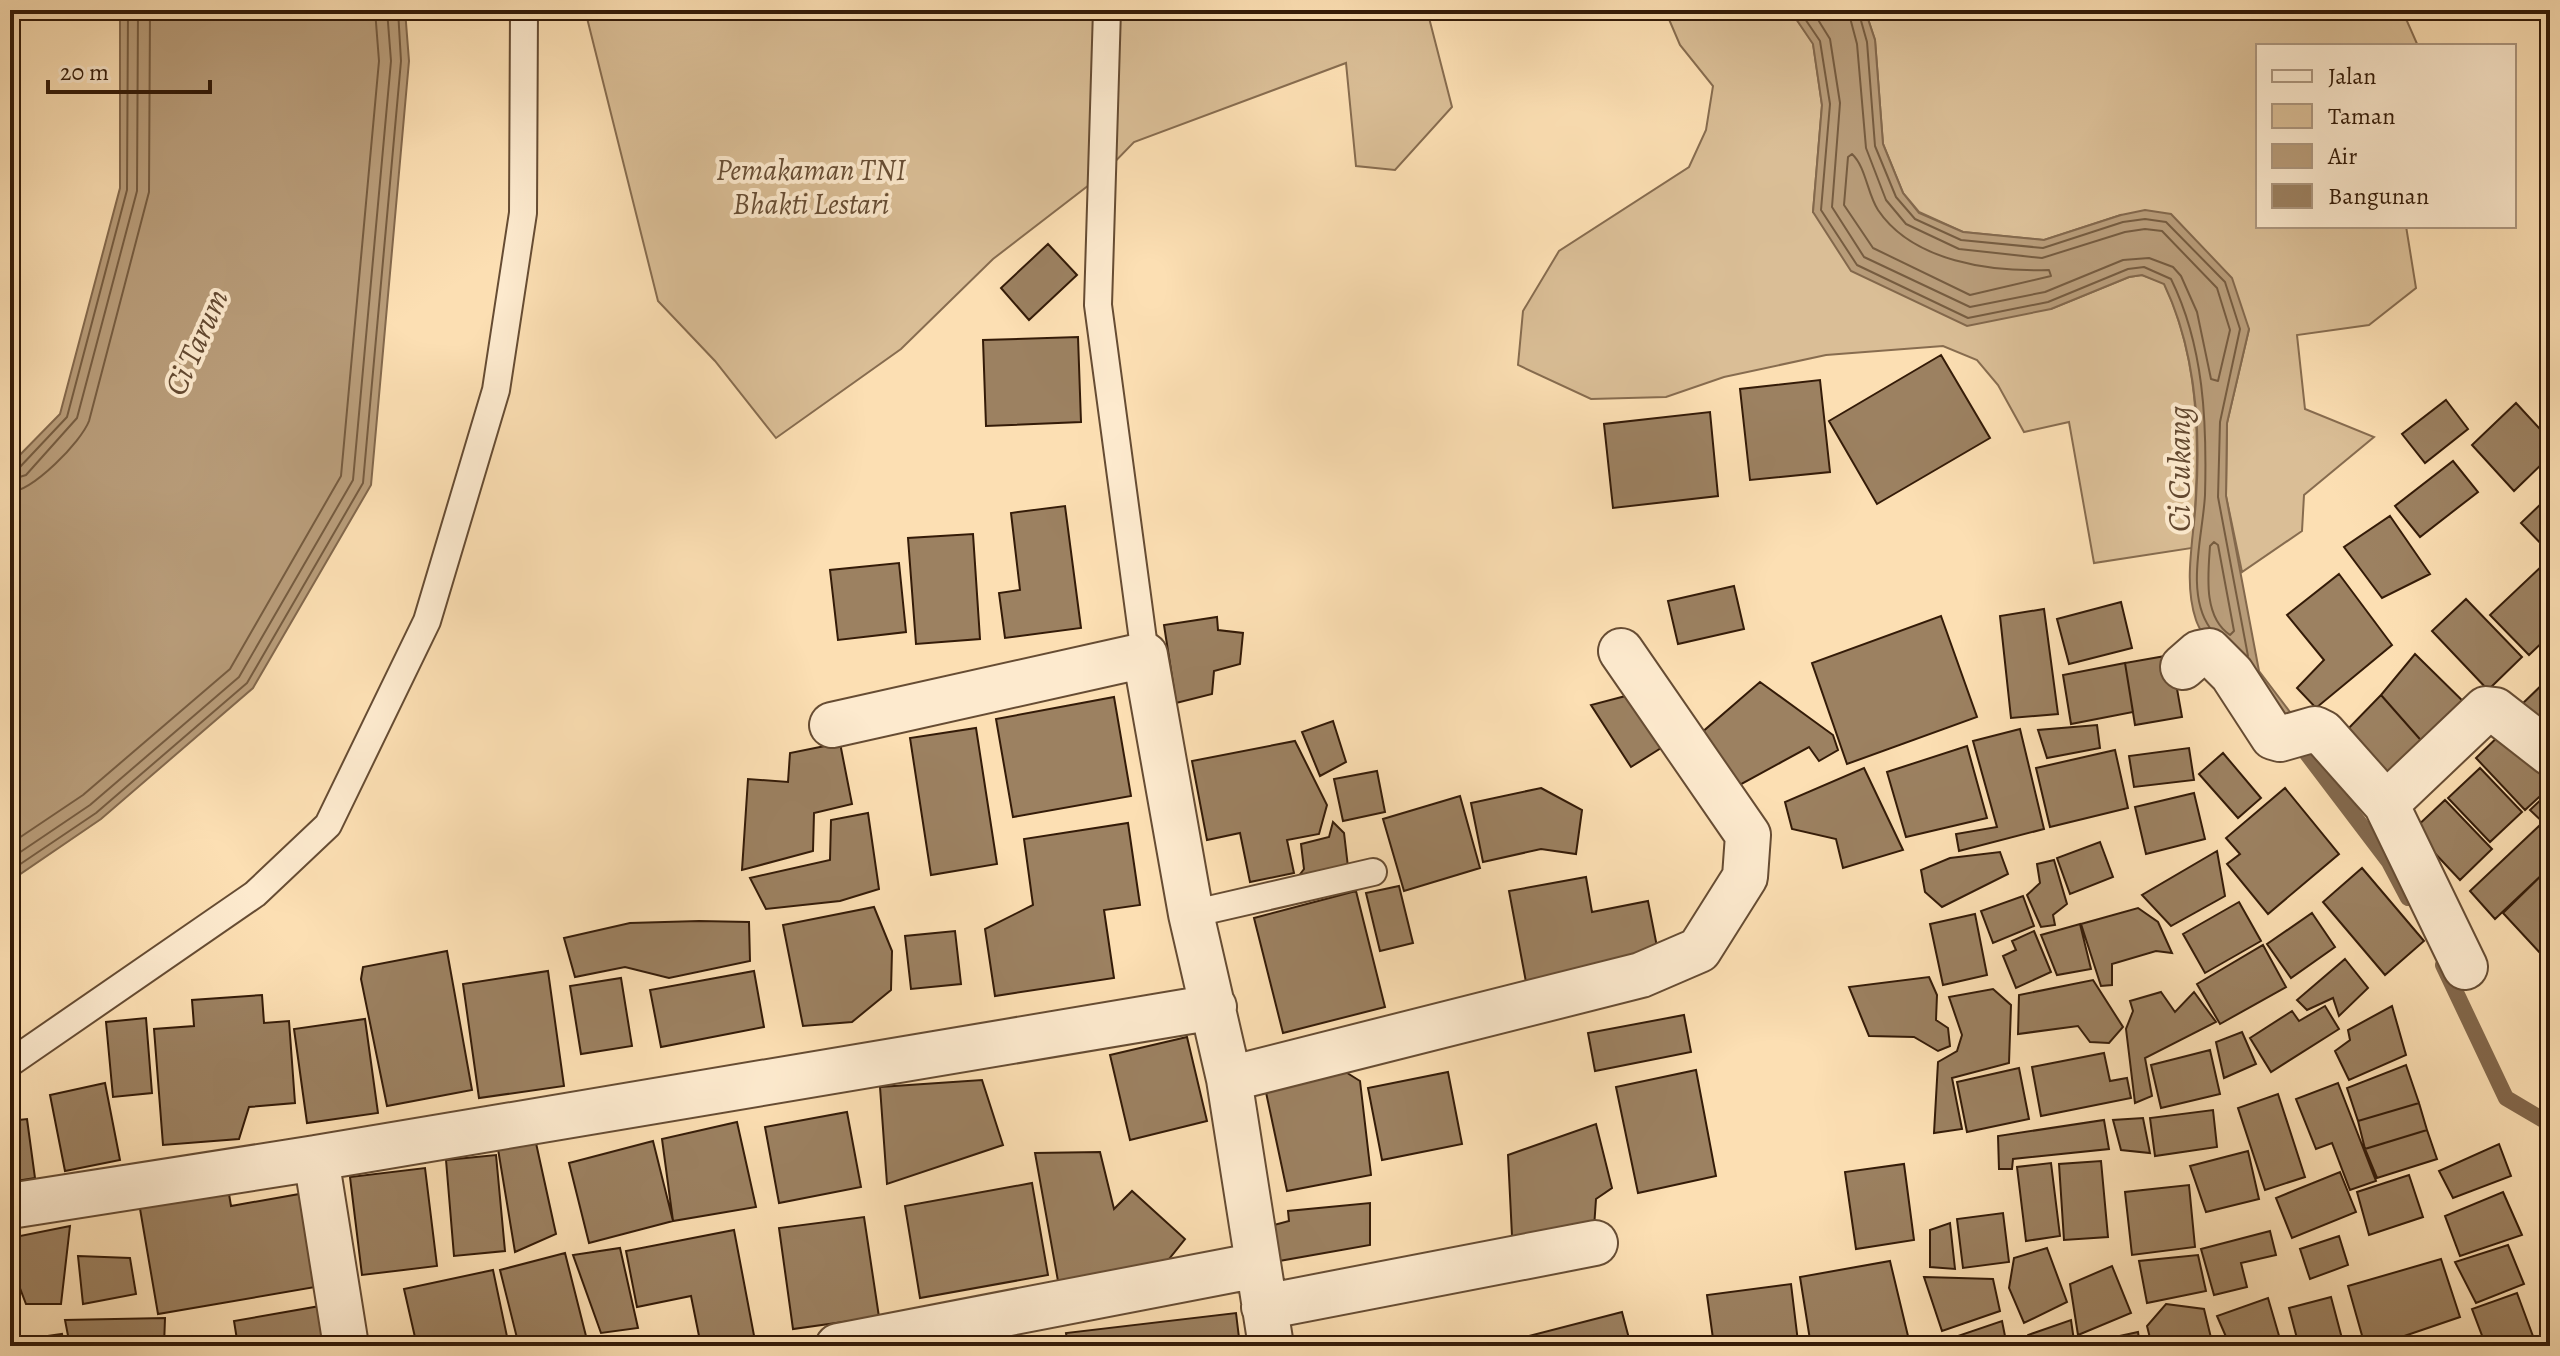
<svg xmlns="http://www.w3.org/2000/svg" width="2560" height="1356" viewBox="0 0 2560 1356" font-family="Alegreya,serif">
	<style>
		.green { fill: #dabe96; stroke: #876c4f; stroke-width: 2 }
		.water { fill: #b89c79; stroke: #83684c; stroke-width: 2 }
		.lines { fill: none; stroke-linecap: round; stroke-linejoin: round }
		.shore { stroke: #765c40; stroke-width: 2 }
		.stream { stroke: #83684c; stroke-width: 16 }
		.building { fill: #9c8161; stroke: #341b08; stroke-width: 2 }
		.service-casing { stroke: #664c33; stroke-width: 30 }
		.minor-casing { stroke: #664c33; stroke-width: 48 }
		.service { stroke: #fdeace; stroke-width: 26 }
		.minor { stroke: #fdeace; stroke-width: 44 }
		.labels { text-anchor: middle; stroke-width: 8; stroke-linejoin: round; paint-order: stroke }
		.park-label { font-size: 30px; font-style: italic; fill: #664c33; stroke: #fdeace }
		.water-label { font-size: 32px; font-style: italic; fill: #624830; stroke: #fdeace }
	</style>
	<rect width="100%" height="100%" fill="#fcdfb3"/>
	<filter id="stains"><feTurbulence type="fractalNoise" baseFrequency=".0025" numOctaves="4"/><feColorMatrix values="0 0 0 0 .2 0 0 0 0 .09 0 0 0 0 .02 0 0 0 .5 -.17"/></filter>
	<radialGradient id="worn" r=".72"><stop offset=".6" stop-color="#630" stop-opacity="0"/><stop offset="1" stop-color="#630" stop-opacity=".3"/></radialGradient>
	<path class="green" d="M585 10H1427L1452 107 1395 170 1356 166 1346 63 1134 142 1102 175 993 259 901 349 776 438 715 361 658 301Z
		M1665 10H1790L1813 43 1822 105 1813 212 2051 309 2129 277 2142 275 2164 283C2203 366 2200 460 2192 548L2094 563 2069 422 2024 432 1998 385 1977 360 1943 346 1826 355 1724 377 1666 397 1591 399 1518 365 1523 311 1559 251 1689 167 1706 130 1713 86 1680 45Z
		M1865 10H2395L2407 21 2418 46H2258V226H2406L2416 288 2369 325 2297 335 2305 409 2374 437 2304 495 2302 531 2242 572 2226 496 2227 423 2249 329 2121 215 2044 240 1963 232 1919 212 1903 193 1883 144 1875 40Z"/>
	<path class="water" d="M120 10H405L409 61 371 485 253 688 101 819 10 881V465L60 414 120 188Z
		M1790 10H1865L1875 40 1883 144 1903 193 1919 213 1963 232 2044 240 2121 215 2145 210 2171 214 2232 278 2249 329 2227 423 2226 496 2259 671 2296 720 2273 730C2255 705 2204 644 2196 620 2183 582 2194 538 2196 499 2201 426 2195 349 2164 284L2142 275 2129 277 2051 309 1967 326 1851 271 1813 212 1822 105 1813 44Z"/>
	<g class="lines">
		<path class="shore" d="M1799 10 1820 41 1830 104 1821 210 1857 265 1968 318 2048 302 2128 269 2144 267 2171 279C2204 346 2207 422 2205 495 2203 535 2185 593 2210 628
			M1812 10 1830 39 1840 103 1832 207 1864 257 1970 307 2045 292 2123 260 2149 258 2173 267 2181 276 2197 312 2211 379 2218 381 2230 330 2217 288 2162 231 2145 229 2125 232 2042 258 1959 249 1906 224 1886 200 1866 148 1857 44 1848 10
			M1858 10 1867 42 1875 146 1896 197 1915 219 1961 240 2043 248 2123 222 2145 219 2166 222 2225 282 2240 329 2220 422 2218 497 2248 656
			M1852 154C1866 167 1867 193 1878 210 1913 262 1991 272 2049 270L2051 276 1970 295 1873 248 1844 205 1848 157Z
			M10 470 19 468 67 417 127 190 128 10
			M10 480 26 475 77 418 137 191 138 10
			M10 492C33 491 81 442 89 421L149 192 150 10
			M2214 542 2218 545 2234 631 2230 635C2203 617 2208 575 2210 546Z
			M10 844 83 795 230 669 341 476 379 61 375 10
			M10 859 90 805 239 677 353 480 391 61 387 10
			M10 871 96 813 247 683 363 483 401 61 398 10"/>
		<path class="stream" d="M2295 738 2389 862 2408 898
			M2443 965 2506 1098 2550 1124"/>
	</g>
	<path class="building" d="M1048 244 1077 275 1029 320 1001 288Z
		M1078 337 1081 422 986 426 983 340Z
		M1941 355 1990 438 1877 504 1829 421Z
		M1820 380 1830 472 1750 480 1740 389Z
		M2446 400 2468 429 2425 463 2402 434Z
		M2516 403 2550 440V456L2514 491 2472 445Z
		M1710 412 1718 496 1613 508 1604 424Z
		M2453 461 2478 492 2420 537 2395 506Z
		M2544 501 2550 507V553L2521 523Z
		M1065 506 1081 628 1005 638 999 593 1020 590 1011 513Z
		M2390 516 2430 574 2382 598 2344 547Z
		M973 534 980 639 916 644 908 538Z
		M2546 562 2550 566V635L2529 655 2490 615Z
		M899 563 906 632 838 640 830 570Z
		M2339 574 2392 645 2316 708 2297 688 2324 660 2287 615Z
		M1734 586 1744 629 1678 644 1668 601Z
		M2466 599 2522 657 2488 690 2432 631Z
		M2121 602 2132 648 2069 664 2057 619Z
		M2044 609 2058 714 2011 718 2000 616Z
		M1941 616 1977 717 1847 764 1812 663Z
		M1217 617 1218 630 1243 633 1240 664 1214 671 1212 694 1176 703 1164 625Z
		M2415 654 2475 713 2433 754 2381 695Z
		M2171 655 2182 717 2135 725 2125 663Z
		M2125 663 2133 712 2071 724 2063 675Z
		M2550 677V739L2519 707Z
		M1760 682 1833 735 1838 750 1819 761 1809 747 1736 787 1700 734Z
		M1637 693 1669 743 1631 767 1591 705Z
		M2381 695 2433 754 2387 787 2342 735Z
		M1114 697 1131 796 1013 817 996 719Z
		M1333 721 1346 762 1320 776 1302 732Z
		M2097 725 2100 748 2047 758 2038 730Z
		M2510 725 2550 768V787L2525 810 2476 758Z
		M976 728 997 864 931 875 910 738Z
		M2020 729 2044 829 1959 851 1956 834 1997 827 1973 741Z
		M1295 741 1327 805 1319 834 1287 840 1294 873 1250 882 1240 833 1207 840 1192 761Z
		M840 743 852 804 814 813 813 851 742 870 748 779 788 782 790 753Z
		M1967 746 1987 818 1906 837 1887 772Z
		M2189 748 2194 780 2134 787 2129 756Z
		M2115 750 2128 808 2050 827 2036 768Z
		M2223 753 2261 798 2238 818 2199 774Z
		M1864 768 1903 850 1843 868 1836 839 1792 829 1785 802Z
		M2480 768 2522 812 2490 842 2448 798Z
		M1377 771 1385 812 1343 821 1334 779Z
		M1541 788 1582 810 1576 854 1541 849 1483 862 1471 803Z
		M2285 788 2339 854 2268 914 2227 864 2240 854 2226 838Z
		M2550 791V829L2530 810Z
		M2194 793 2205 839 2146 854 2135 807Z
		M1460 796 1480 868 1404 891 1383 819Z
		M2445 800 2492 849 2460 880 2413 830Z
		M868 813 879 889 840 901 766 909 750 878 830 860 831 820Z
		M1333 822 1344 833 1348 867 1295 881 1304 869 1301 844 1329 837Z
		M1128 823 1140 905 1104 910 1114 978 995 996 985 929 1033 905 1024 839Z
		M2539 826 2550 838V867L2495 919 2470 891Z
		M2100 842 2113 877 2070 894 2057 858Z
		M2217 851 2225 896 2171 926 2142 895Z
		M2000 852 2008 874 1942 907 1925 892 1921 870 1950 858Z
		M2054 860 2067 904 2053 915 2055 925 2041 927 2027 895 2040 883 2037 864Z
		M2550 867V948L2542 955 2503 913Z
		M2362 868 2424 941 2385 975 2323 902Z
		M1586 877 1592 912 1648 901 1659 957 1526 982 1509 891Z
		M1399 886 1413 943 1380 951 1366 893Z
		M1356 891 1385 1007 1283 1033 1254 918Z
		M2023 896 2034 926 1993 943 1981 911Z
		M2239 902 2261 941 2205 973 2183 934Z
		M874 907 892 951 891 990 852 1022 803 1026 783 925Z
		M2138 908 2158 922 2172 953 2156 951 2112 964V985L2101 986 2081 924Z
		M2312 913 2335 947 2291 978 2267 944Z
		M1975 914 1987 975 1943 985 1930 924Z
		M699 921 749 922 750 961 669 978 625 967 575 977 564 938 630 923Z
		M2080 924 2091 969 2057 975 2041 935Z
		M955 931 961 984 911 989 905 936Z
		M2034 931 2051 972 2016 988 2003 956 2016 950 2012 941Z
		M2263 945 2286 987 2220 1024 2197 984Z
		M447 951 472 1090 387 1106 361 979 363 967Z
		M2345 959 2368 988 2339 1016 2333 998 2307 1010 2297 1000Z
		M548 971 564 1086 479 1098 463 984Z
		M754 971 764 1027 661 1047 650 990Z
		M1929 977 1937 995 1936 1020 1948 1028 1950 1046 1938 1051 1914 1037 1869 1036 1849 987Z
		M621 978 632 1046 581 1054 570 986Z
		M2093 980 2123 1027 2109 1043 2090 1042 2078 1026 2018 1034 2019 995Z
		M1993 989 2011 1005 2009 1063 1952 1078 1962 1129 1934 1133 1938 1062 1957 1051 1962 1035 1949 997Z
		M2161 992 2175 1012 2194 992 2216 1022 2145 1058 2152 1096 2135 1103 2126 1029 2133 1011 2130 1001Z
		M262 995 264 1023 289 1021 295 1103 249 1107 239 1139 163 1145 154 1029 194 1026 192 1000Z
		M2325 1006 2339 1029 2271 1072 2250 1038 2292 1011 2299 1021Z
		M2392 1006 2406 1055 2349 1080 2335 1051 2350 1040 2348 1030Z
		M1684 1015 1691 1052 1595 1071 1588 1033Z
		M146 1018 152 1093 113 1097 106 1022Z
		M365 1019 378 1113 307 1123 294 1029Z
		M2242 1032 2256 1064 2224 1078 2216 1042Z
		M1187 1037 1207 1121 1130 1140 1110 1055Z
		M2210 1050 2220 1094 2161 1108 2151 1065Z
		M2104 1053 2110 1081 2127 1078 2131 1098 2041 1116 2032 1067Z
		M2406 1065 2419 1103 2358 1121 2347 1088Z
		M2019 1068 2029 1119 1967 1132 1957 1082Z
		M1696 1070 1716 1176 1638 1193 1616 1087Z
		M1344 1071 1360 1081 1371 1175 1287 1191 1264 1083Z
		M1448 1072 1462 1144 1382 1160 1368 1088Z
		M982 1080 1003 1145 887 1184 880 1087Z
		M105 1083 120 1160 65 1171 50 1095Z
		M2338 1083 2376 1181 2350 1190 2332 1143 2316 1149 2296 1099Z
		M2278 1094 2305 1177 2265 1190 2238 1108Z
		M2419 1103 2427 1130 2365 1149 2358 1121Z
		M2213 1110 2217 1147 2155 1156 2150 1118Z
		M847 1112 861 1187 779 1203 765 1127Z
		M2143 1118 2150 1153 2121 1150 2113 1120Z
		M27 1119 35 1178 10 1182V1121Z
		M2104 1120 2109 1149 2013 1159 2012 1169H1999L1998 1136Z
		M737 1122 756 1207 673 1221 662 1139Z
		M1596 1124 1612 1188 1596 1199 1594 1228 1513 1256 1508 1155Z
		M2427 1130 2437 1159 2377 1178 2365 1149Z
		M534 1134 556 1234 515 1252 497 1143Z
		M653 1141 673 1221 589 1243 569 1163Z
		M2499 1144 2511 1176 2453 1198 2439 1171Z
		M2248 1151 2259 1199 2206 1212 2190 1166Z
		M1100 1152 1114 1209 1132 1191 1185 1239 1153 1279 1058 1281 1035 1153Z
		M496 1155 505 1251 454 1256 446 1160Z
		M2101 1161 2108 1237 2064 1240 2059 1164Z
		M2051 1163 2060 1236 2026 1241 2017 1167Z
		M1904 1164 1914 1240 1856 1249 1845 1172Z
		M425 1168 437 1266 362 1275 350 1177Z
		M2340 1172 2356 1212 2292 1238 2276 1198Z
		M2409 1175 2423 1217 2369 1235 2357 1192Z
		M227 1182 231 1206 305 1193 321 1286 158 1314 138 1197Z
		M1032 1183 1048 1275 920 1298 905 1206Z
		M2189 1185 2195 1247 2132 1255 2125 1192Z
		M2503 1192 2522 1235 2460 1256 2445 1216Z
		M1370 1203V1245L1279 1261 1274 1225 1289 1221 1288 1211Z
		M2003 1213 2009 1262 1963 1268 1957 1219Z
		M864 1217 879 1317 793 1329 779 1228Z
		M1950 1223 1955 1269 1930 1267V1230Z
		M70 1226 61 1304H26L10 1262V1238Z
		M734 1230 756 1346H701L691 1296 637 1307 626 1251Z
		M2270 1231 2276 1255 2241 1263 2247 1287 2214 1295 2201 1249Z
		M2339 1236 2348 1265 2310 1279 2300 1249Z
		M2508 1245 2524 1284 2476 1303 2455 1262Z
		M620 1248 638 1328 601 1333 573 1255Z
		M2047 1248 2067 1302 2024 1323 2009 1288 2014 1258Z
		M565 1253 586 1336 549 1346H519L500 1270Z
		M2198 1255 2206 1291 2147 1303 2139 1261Z
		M78 1256 130 1258 136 1294 83 1304Z
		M2441 1259 2460 1317 2375 1346H2365L2348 1286Z
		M1890 1261 1908 1336 1848 1346H1811L1800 1277Z
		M2112 1266 2131 1313 2078 1335 2070 1284Z
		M493 1270 509 1346H417L404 1289Z
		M1924 1277 1993 1279 2000 1311 1942 1331Z
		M1791 1284 1798 1342 1768 1346H1714L1707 1295Z
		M2517 1293 2534 1339 2516 1346H2486L2472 1309Z
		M2331 1297 2344 1346H2299L2289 1308Z
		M2268 1298 2282 1346H2230L2217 1316Z
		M2166 1304 2204 1309 2213 1346H2152L2147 1326Z
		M320 1306 327 1346H238L234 1321Z
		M1622 1312 1631 1346H1527L1525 1337Z
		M1236 1313 1240 1346H1068L1066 1333Z
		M165 1318 164 1346H70L65 1320Z
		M2071 1320 2074 1341H2084L2085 1346H2021L2028 1335Z
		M2002 1321 2007 1346H1945L1943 1341Z
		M2138 1332 2140 1346H2093L2092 1342Z
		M62 1334 64 1346H33L41 1337Z"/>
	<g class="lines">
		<g class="service-casing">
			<path id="service" d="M1107 10 1098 305 1145 655
				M1191 914 1373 872
				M10 1063 255 894 328 825 427 621 496 390 523 213 524 10"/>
		</g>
		<g class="minor-casing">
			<path id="minor" d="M2183 667 2199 653 2209 651 2232 674 2273 737 2280 739 2315 729 2323 733 2386 804 2465 967
				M832 725 1145 655 1191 914 1229 1079 1271 1346
				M2386 804 2486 709 2495 710 2550 753
				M1229 1079 1641 975 1699 950 1745 877 1748 835 1621 651
				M10 1206 316 1158
				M1264 1307 1595 1243
				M346 1346 316 1158 1214 1007
				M838 1346 1258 1265"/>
		</g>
		<use href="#service" class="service"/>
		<use href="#minor" class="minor"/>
	</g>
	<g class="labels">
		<g class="park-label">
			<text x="811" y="180">Pemakaman TNI<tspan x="811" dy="34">Bhakti Lestari</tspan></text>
		</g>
		<g class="water-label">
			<text transform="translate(196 342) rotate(-66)" y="11">Ci Tarum</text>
			<text transform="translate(2179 469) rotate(-90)" y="11">Ci Cukang</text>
		</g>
	</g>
	<rect width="2560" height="1356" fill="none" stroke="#fcdfb3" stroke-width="40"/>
	<rect x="12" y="12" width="2536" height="1332" fill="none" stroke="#341b08" stroke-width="4"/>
	<rect x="20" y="20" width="2520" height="1316" fill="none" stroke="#341b08" stroke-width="2"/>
	<rect x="2256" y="44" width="260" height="184" fill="#fdeace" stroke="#ad977f" stroke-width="2"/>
	<rect x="2272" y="70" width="40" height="12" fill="#fdeace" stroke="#ad977f" stroke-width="2"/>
	<text x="2328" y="84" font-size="24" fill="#341b08">Jalan</text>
	<rect x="2272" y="104" width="40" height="24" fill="#dabe96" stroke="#ad977f" stroke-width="2"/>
	<text x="2328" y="124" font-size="24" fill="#341b08">Taman</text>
	<rect x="2272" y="144" width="40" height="24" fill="#b89c79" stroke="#ad977f" stroke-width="2"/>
	<text x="2328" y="164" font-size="24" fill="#341b08">Air</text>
	<rect x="2272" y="184" width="40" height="24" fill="#9c8161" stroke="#ad977f" stroke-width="2"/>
	<text x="2328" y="204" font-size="24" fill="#341b08">Bangunan</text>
	<path d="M48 80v12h162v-12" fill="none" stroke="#341b08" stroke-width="4"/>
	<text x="60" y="80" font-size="24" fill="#341b08" stroke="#fdeace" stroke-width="6" paint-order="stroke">20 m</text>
	<rect width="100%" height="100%" filter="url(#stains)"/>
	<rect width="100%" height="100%" fill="url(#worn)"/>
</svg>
